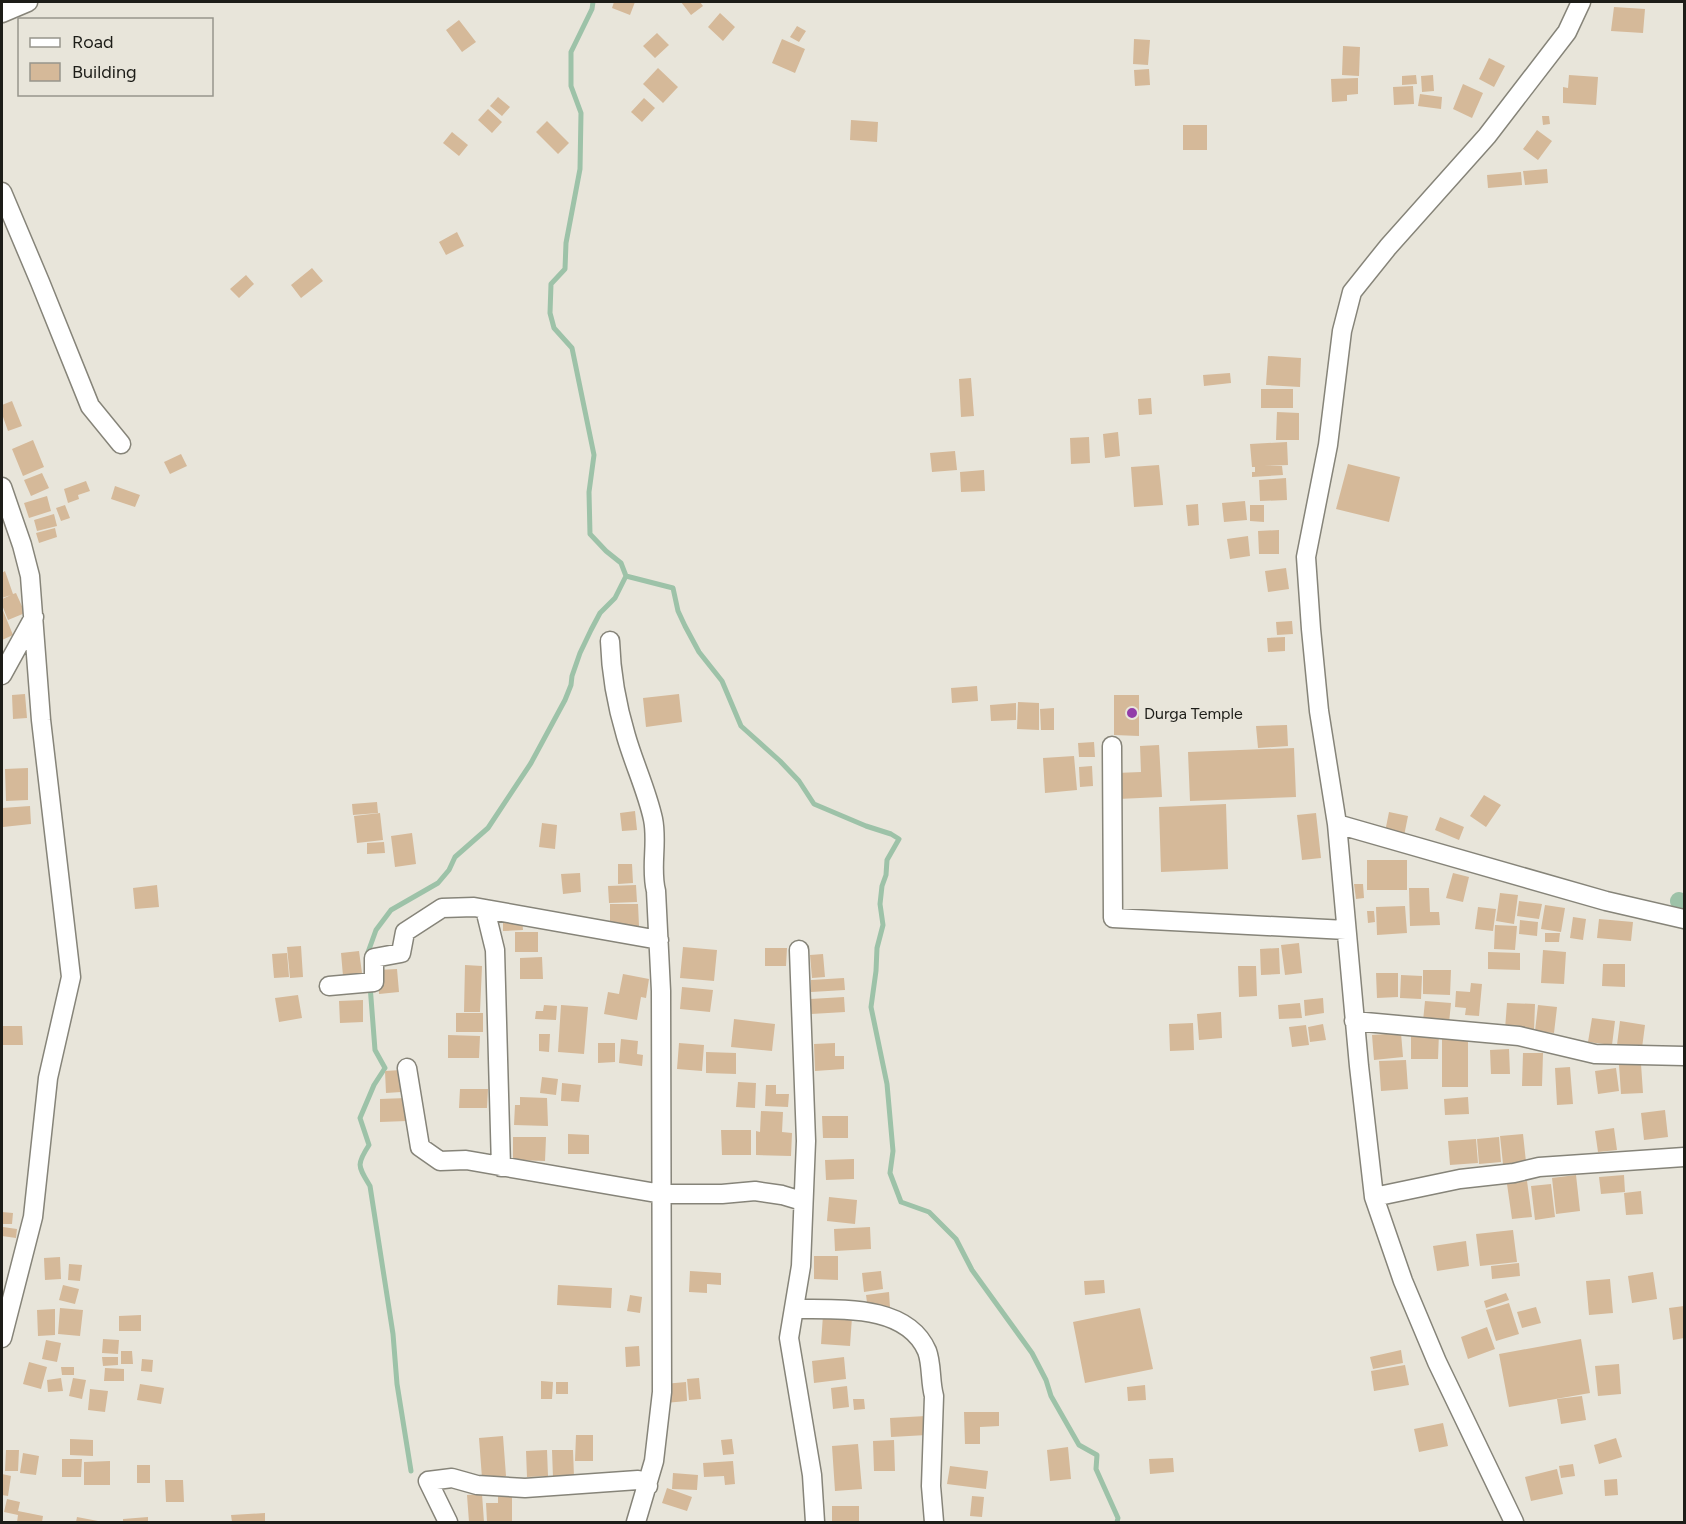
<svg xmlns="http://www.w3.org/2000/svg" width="1686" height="1524" viewBox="0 0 1686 1524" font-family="Figtree,sans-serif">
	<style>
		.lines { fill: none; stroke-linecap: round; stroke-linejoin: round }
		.stream { stroke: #9dc2a8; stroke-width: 5 }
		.canal { stroke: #9dc2a8; stroke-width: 18 }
		.building { fill: #d5b999 }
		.minor-casing { stroke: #868479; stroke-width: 21 }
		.minor { stroke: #fff; stroke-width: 18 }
		.poi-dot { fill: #923ca9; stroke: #e8e5da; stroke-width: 2 }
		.labels { text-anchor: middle; stroke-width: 4.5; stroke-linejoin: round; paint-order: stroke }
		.poi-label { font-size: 16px; fill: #1d1d18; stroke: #e8e5da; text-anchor: start }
	</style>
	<rect width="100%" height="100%" fill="#e8e5da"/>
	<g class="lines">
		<path class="stream" d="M593 2 592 9 571 52V86L581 113 580 169 566 243 565 269 551 284 550 313 554 328 572 348 594 455 589 492 590 534 606 551 621 563 626 576 673 588 678 611 685 626 699 652 722 681 741 726 780 761 799 781 814 804 866 826 891 834 899 839 887 860 886 875 882 886 880 904 883 925 877 948 876 971 871 1007 887 1084 893 1151 890 1173 901 1202 929 1212 956 1239 972 1270 1032 1353 1046 1380 1051 1396 1079 1445 1097 1455 1096 1469 1118 1518 1117 1522
			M367 955 376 930 391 910 438 883 449 870 455 857 488 828 531 763 565 700 571 685 572 676 580 653 591 630 600 613 615 598 626 576
			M370 985 375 1050 385 1068 374 1085 360 1118 369 1145C356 1165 358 1166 370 1186L393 1334 397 1384 411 1471"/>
		<path class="canal" d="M1679 901 1684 903"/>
	</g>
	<path class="building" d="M614 2H635L630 15 612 8Z
		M681 2H700L703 6 691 15Z
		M1614 7 1645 9 1643 33 1611 31Z
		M720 13 735 27 723 41 708 27Z
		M459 20 476 42 462 52 446 30Z
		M797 26 806 31 799 42 790 37Z
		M657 33 669 45 655 58 643 46Z
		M782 39 805 49 795 73 772 63Z
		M1134 39 1150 40 1148 65 1133 64Z
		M1343 46 1360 47 1359 76 1342 75Z
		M1489 58 1505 66 1494 87 1479 79Z
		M658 68 678 87 663 103 643 84Z
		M1149 69 1150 85 1135 86 1134 70Z
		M1416 75 1417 84 1402 85V76Z
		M1433 75 1434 91 1422 92 1421 76Z
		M1569 75 1598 77 1596 105 1563 103V87L1568 88Z
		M1358 78V94L1347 95V101L1332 102 1331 79Z
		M1463 84 1483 93 1472 118 1453 109Z
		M1413 86 1414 104 1394 105 1393 87Z
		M1420 94 1442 97 1441 109 1418 106Z
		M498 97 510 107 502 116 490 106Z
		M644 98 655 108 642 122 631 112Z
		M488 109 502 122 492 133 478 120Z
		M1542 116H1549L1550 124 1543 125Z
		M851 120 878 122 877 142 850 140Z
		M547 121 569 143 558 154 536 132Z
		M1183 125H1207V150H1183Z
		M1537 130 1552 141 1538 160 1523 149Z
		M452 132 468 145 459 156 443 143Z
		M1547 169 1548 183 1525 185 1523 171Z
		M1521 172 1522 185 1488 188 1487 175Z
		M457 232 464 246 446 255 439 242Z
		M312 268 323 281 301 298 291 285Z
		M246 275 254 284 239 298 230 289Z
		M1268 356 1301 358 1300 387 1266 385Z
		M1230 373 1231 383 1204 386 1203 375Z
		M971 378 974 416 961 417 959 379Z
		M1261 389H1293V408H1261Z
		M1151 398 1152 414 1139 415 1138 399Z
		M12 401 22 426 8 431 2 414V405Z
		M1277 412 1299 413V440H1276Z
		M1118 432 1120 456 1105 458 1103 434Z
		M1089 437 1090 463 1071 464 1070 438Z
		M33 440 44 467 23 476 12 449Z
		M1287 442 1288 465 1264 466H1282L1283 475 1252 477V472H1255V467H1252L1250 444Z
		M955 451 957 470 932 472 930 453Z
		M181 454 187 466 170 474 164 462Z
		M1348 464 1400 477 1389 522 1336 509Z
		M1159 465 1163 505 1134 507 1131 467Z
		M984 470 985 491 961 492 960 472Z
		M42 473 49 488 31 496 24 480Z
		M1286 478 1287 500 1260 501 1259 480Z
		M86 481 90 491 78 495 79 499 68 503 64 489Z
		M115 486 140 495 135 507 111 499Z
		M47 496 51 511 29 518 24 503Z
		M1245 501 1247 520 1224 522 1222 503Z
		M1198 504 1199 525 1188 526 1186 505Z
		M65 505 70 518 61 521 56 508Z
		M1250 505H1264V522L1250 521Z
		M54 514 57 526 37 531 34 520Z
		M55 528 57 537 39 543 36 533Z
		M1279 530V554H1259L1258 531Z
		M1248 536 1250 556 1230 559 1227 539Z
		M1286 568 1289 589 1268 592 1265 571Z
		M5 571 13 594 16 593 25 613 8 620 2 605V599L11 595 2 598V573Z
		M2 608 13 635 2 640Z
		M1292 621 1293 634 1277 635 1276 622Z
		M1285 637V651L1268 652 1267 638Z
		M977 686 978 701 952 703 951 688Z
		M25 694 27 718 13 719 12 695Z
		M679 694 682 722 646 727 643 698Z
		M1114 695H1139V736L1114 735Z
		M1018 702 1039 703V730L1017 729Z
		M1016 703V720L991 721 990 705Z
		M1054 708V730H1041L1040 709Z
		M1287 725 1288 746 1258 748 1256 726Z
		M1094 742 1095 757H1079L1078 743Z
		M1159 745 1162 797 1118 799 1116 773 1141 772 1140 746Z
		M1294 748 1296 797 1190 801 1188 752Z
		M1074 756 1077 790 1045 793 1043 758Z
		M1092 766 1093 786 1080 787 1079 767Z
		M28 768V800L6 801 5 769Z
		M1484 795 1501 805 1486 827 1470 816Z
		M377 802 378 813 353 815 352 804Z
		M1226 804 1228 869 1161 872 1159 807Z
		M30 806 31 824 3 827 2 808Z
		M635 811 637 830 622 831 620 813Z
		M1389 812 1408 816 1404 836 1385 832Z
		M380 813 383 840 357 843 354 816Z
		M1316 813 1321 858 1302 860 1297 815Z
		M1440 817 1464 827 1459 840 1435 830Z
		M542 823 557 825 555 849 539 847Z
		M412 833 416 864 395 867 391 836Z
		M384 842 385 853 367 854V843Z
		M1367 860H1407V890H1367Z
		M618 864H632L633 883 618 884Z
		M580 873 581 892 563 894 561 874Z
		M1453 873 1469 877 1463 902 1446 898Z
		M1354 884H1363L1364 898 1356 899Z
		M157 885 159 907 135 909 133 888Z
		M636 885 637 902 609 903 608 886Z
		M1409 888H1429L1430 912H1439L1440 925 1410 926Z
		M1500 893 1518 895 1514 924 1496 921Z
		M1519 901 1542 904 1539 919 1517 916Z
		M610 904H638L639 926H610Z
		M1545 905 1565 908 1561 932 1541 929Z
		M1405 906 1407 933 1377 935 1376 907Z
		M1478 907 1496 909 1493 931 1475 929Z
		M1367 911H1374L1375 922 1368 923Z
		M1573 917 1586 919 1583 940 1570 938Z
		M522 919 523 930 503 931V920Z
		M1599 919 1633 922 1631 941 1597 938Z
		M1520 920 1538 922 1537 936 1519 934Z
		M1495 925 1517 926 1515 950 1494 949Z
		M515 932H538V952H515Z
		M1545 933H1560L1559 942H1545Z
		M1299 943 1302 973 1285 975 1281 945Z
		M301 946 303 977 290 978 287 947Z
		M683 947 717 950 714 981 680 978Z
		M765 948H787L786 966H765Z
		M1279 948 1280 974 1261 975 1260 949Z
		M1543 950 1566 952 1564 984 1541 983Z
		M359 951 362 973 343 976 341 953Z
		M1488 952 1520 953V970L1488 969Z
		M287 953 289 977 274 978 272 954Z
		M823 954 825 977 812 978 810 955Z
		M542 957 543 979H520V958Z
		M1603 964H1625V987L1602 986Z
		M465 965 482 966 480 1012H464Z
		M1238 966H1256L1257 996 1239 997Z
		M397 969 399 992 379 994 378 970Z
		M1423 970H1451L1450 995 1423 994Z
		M1376 973H1398V997L1377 998Z
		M623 974 649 979 646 998 641 997 637 1020 604 1014 608 992 619 994Z
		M1401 975 1422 976 1421 999 1400 998Z
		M844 978 845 990 811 992V980Z
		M1471 983 1482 984 1479 1016 1465 1015 1466 1008 1455 1007 1456 991 1470 992Z
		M682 987 713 990 710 1012 680 1009Z
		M298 995 302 1018 279 1022 275 998Z
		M844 997 845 1012 811 1014 810 999Z
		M1323 998 1324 1013 1305 1016 1304 1000Z
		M363 1000V1022L340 1023 339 1001Z
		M1425 1001 1451 1003 1449 1023 1423 1021Z
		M1300 1003 1302 1018 1279 1019 1278 1005Z
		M1507 1003 1535 1004 1534 1031 1505 1029Z
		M544 1005 557 1006 556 1020 535 1019 536 1011H543Z
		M561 1005 588 1007 584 1054 558 1052Z
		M1538 1005 1557 1007 1554 1033 1535 1031Z
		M1221 1012 1222 1038 1199 1040 1197 1014Z
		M456 1013H483V1032H456Z
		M1592 1018 1615 1021 1612 1045 1588 1042Z
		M734 1019 775 1024 772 1051 731 1047Z
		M1620 1021 1645 1025 1642 1048 1617 1045Z
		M1193 1023 1194 1050 1170 1051 1169 1024Z
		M1323 1024 1326 1040 1310 1042 1308 1027Z
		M1306 1025 1309 1045 1292 1047 1289 1027Z
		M2 1026H22L23 1045H2Z
		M1401 1033 1403 1057 1374 1060 1372 1035Z
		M1411 1033H1439L1438 1059H1411Z
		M539 1034H550L549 1052 539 1051Z
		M448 1035 480 1036 479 1058H448Z
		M621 1039 638 1041 637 1054 643 1055 642 1066 619 1063Z
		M1442 1039H1468V1087H1442Z
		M598 1043H615V1062L598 1063Z
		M679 1043 704 1045 702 1071 677 1069Z
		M835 1043V1056H844V1069L815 1071 814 1044Z
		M1509 1049 1510 1074H1491L1490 1050Z
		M706 1052 736 1053V1074L706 1073Z
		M1523 1053H1543L1542 1086H1522Z
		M1406 1060 1408 1089 1381 1091 1379 1061Z
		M1641 1064 1643 1093 1621 1094 1619 1065Z
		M1570 1067 1573 1104 1557 1105 1555 1068Z
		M1616 1068 1619 1091 1598 1094 1595 1071Z
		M401 1070V1092L386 1093 385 1071Z
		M542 1077 558 1079 556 1095 540 1093Z
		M738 1082 756 1083 755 1108 736 1107Z
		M562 1083 581 1085 579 1102 561 1101Z
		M766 1085H776V1094H789L788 1107 765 1106Z
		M460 1089H488L487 1108H459Z
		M520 1097 547 1098 548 1126 514 1125 515 1105H520Z
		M1468 1097 1469 1114 1445 1115 1444 1099Z
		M406 1098 407 1121 380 1122V1099Z
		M1665 1110 1668 1137 1644 1140 1641 1113Z
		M761 1111 783 1112 782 1132 792 1133 791 1156 756 1155V1131L760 1132Z
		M822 1116H848V1138H823Z
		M1614 1128 1617 1150 1598 1152 1595 1131Z
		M721 1130H751V1155H722Z
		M568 1134 589 1135V1154H568Z
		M1523 1134 1526 1162 1503 1164 1500 1136Z
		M513 1137H546L545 1161 513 1160Z
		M1499 1137 1501 1162 1479 1164 1477 1139Z
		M1476 1139 1478 1163 1450 1165 1448 1141Z
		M854 1159V1179L826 1180 825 1160Z
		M1576 1175 1580 1211 1556 1214 1552 1178Z
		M1624 1175 1625 1192 1601 1194 1599 1177Z
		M1527 1181 1532 1217 1512 1219 1507 1184Z
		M1551 1184 1555 1217 1535 1220 1531 1186Z
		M1641 1191 1643 1214 1626 1215 1624 1193Z
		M829 1197 857 1200 855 1224 827 1221Z
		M2 1212 13 1213 12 1224H2Z
		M3 1227 17 1229 16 1238 2 1236Z
		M870 1227 871 1249 835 1251 834 1229Z
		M1513 1230 1517 1262 1480 1266 1476 1234Z
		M1466 1241 1469 1266 1437 1271 1433 1246Z
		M814 1256H838V1280L814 1279Z
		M60 1257 61 1279 45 1280 44 1258Z
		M1519 1263 1520 1276 1492 1279 1491 1266Z
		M69 1264 82 1265 80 1281 68 1280Z
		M690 1271 721 1273V1285L707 1284V1293L689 1292Z
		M881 1271 883 1289 864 1292 862 1273Z
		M1653 1272 1657 1299 1632 1303 1628 1276Z
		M1610 1279 1613 1313 1589 1315 1586 1281Z
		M1104 1280 1105 1293 1085 1295 1084 1281Z
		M63 1285 79 1289 75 1304 59 1300Z
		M558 1285 612 1288 611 1308 557 1305Z
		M889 1292 890 1308 868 1310 866 1295Z
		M1506 1293 1509 1300 1486 1308 1484 1301Z
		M630 1295 642 1297 640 1313 627 1311Z
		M1509 1303 1519 1334 1496 1341 1486 1310Z
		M1684 1306V1338L1673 1340 1669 1308Z
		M1536 1307 1541 1323 1522 1328 1517 1312Z
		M60 1308 83 1310 80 1336 58 1334Z
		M1140 1308 1153 1369 1085 1383 1073 1322Z
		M55 1309V1335L38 1336 37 1310Z
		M141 1315V1331H119V1316Z
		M823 1315 852 1317 850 1346 821 1344Z
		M1487 1327 1495 1349 1468 1359 1461 1337Z
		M103 1339 119 1340 118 1354 102 1353Z
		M1581 1339 1590 1393 1509 1407 1499 1354Z
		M46 1340 61 1343 57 1362 42 1359Z
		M639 1346 640 1366 626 1367 625 1347Z
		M1401 1350 1403 1363 1373 1369 1370 1357Z
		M121 1351H132L133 1364H121Z
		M102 1357H118V1365L103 1366Z
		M844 1357 846 1379 814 1383 812 1361Z
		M142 1359 153 1360 152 1372 141 1371Z
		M29 1362 47 1367 41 1389 23 1384Z
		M1619 1364 1621 1394 1598 1396 1595 1366Z
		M1405 1365 1409 1385 1374 1391 1371 1371Z
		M61 1367H74V1375H62Z
		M105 1368 124 1369V1381H104Z
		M61 1378 63 1391 48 1392 47 1380Z
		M73 1378 86 1380 82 1399 69 1396Z
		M699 1378 701 1399 689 1400 687 1379Z
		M541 1381 553 1382 552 1399H541Z
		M556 1382H568V1394H556Z
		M686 1382 687 1401 665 1403 664 1384Z
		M140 1384 164 1388 161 1404 137 1400Z
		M1145 1385 1146 1400 1128 1401 1127 1387Z
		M847 1386 849 1407 833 1409 831 1388Z
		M90 1389 108 1391 105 1412 88 1410Z
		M1582 1396 1586 1420 1561 1424 1557 1399Z
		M853 1399H864L865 1409 854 1410Z
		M964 1412H999V1426L980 1427V1444H965Z
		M926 1416 927 1435 891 1437 890 1418Z
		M1443 1423 1448 1446 1419 1452 1414 1429Z
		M576 1435H593V1461H575Z
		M503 1436 506 1476 482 1478 479 1438Z
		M1616 1438 1622 1457 1599 1464 1594 1445Z
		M70 1439 93 1440V1456L70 1455Z
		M732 1439 734 1454 723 1455 721 1440Z
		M894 1440 895 1471H874L873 1441Z
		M858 1444 862 1489 835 1491 832 1446Z
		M1068 1447 1071 1479 1050 1481 1047 1450Z
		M6 1450H19L18 1471H5Z
		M547 1450 548 1476 527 1477 526 1451Z
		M552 1450H573L574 1477 553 1478Z
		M23 1453 39 1456 36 1475 20 1473Z
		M1173 1458 1174 1472 1150 1474 1149 1459Z
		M62 1459H82L81 1477H62Z
		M110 1461V1485H84V1462Z
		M733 1461 735 1484 725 1485 724 1476 704 1477 703 1463Z
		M1573 1464 1575 1476 1561 1478 1559 1466Z
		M137 1465H150V1483H137Z
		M950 1466 988 1471 986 1489 947 1484Z
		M1557 1469 1563 1494 1531 1501 1525 1477Z
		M673 1473 698 1475 697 1490 672 1489Z
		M2 1474 11 1476 8 1496 2 1495Z
		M1617 1479 1618 1495 1605 1496 1604 1480Z
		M165 1480H183L184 1502H166Z
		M667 1488 692 1497 687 1511 662 1503Z
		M482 1494 484 1522H469L467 1495Z
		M498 1494H512V1522H487L486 1503H498Z
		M972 1496 984 1497 982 1517 970 1516Z
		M7 1499 20 1502 18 1511 43 1516 42 1522H17L18 1515 4 1512Z
		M832 1506H859V1522H832Z
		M265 1513V1522H232L231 1515Z
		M77 1517 98 1521V1522H76Z
		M148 1517V1522H123V1519Z"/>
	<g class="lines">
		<g class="minor-casing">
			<path id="minor" d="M2 13 28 2
				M2 192 40 282 90 406 121 444
				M2 487 22 545 30 576 41 720 71 977 48 1078 33 1217 2 1338
				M610 641C611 673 617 706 626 736 634 764 647 791 653 819 658 843 650 868 656 891L661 991 662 1392 654 1461 636 1522
				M2 675 34 617
				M1112 746 1113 918 1346 930
				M1337 824 1606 901 1684 919
				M485 909 495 950 501 1167
				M799 950 806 1141 801 1266 789 1338 812 1475 815 1522
				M329 986 374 982V958L401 953 405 932 442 908 474 907 659 940
				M1354 1021 1519 1036 1595 1054 1684 1056
				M407 1068 420 1147 440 1161 466 1160 662 1194H722L755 1191 782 1195 802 1201
				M1374 1197 1460 1179 1514 1173 1539 1167 1684 1157
				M794 1309C837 1310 906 1303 927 1351 932 1364 930 1382 934 1396L931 1486 934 1522
				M448 1522 428 1481 452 1478 477 1485 525 1488 638 1480 648 1486
				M1514 1522 1437 1362 1403 1281 1374 1197 1359 1066 1337 824 1319 711 1311 629 1306 557 1328 445 1342 331 1352 292 1388 247 1487 136 1567 32 1581 2"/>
		</g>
		<use href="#minor" class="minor"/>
	</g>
	<circle class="poi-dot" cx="1132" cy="713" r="6"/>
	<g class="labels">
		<g class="poi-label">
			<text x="1144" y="719">Durga Temple</text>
		</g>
	</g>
	<rect width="1686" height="1524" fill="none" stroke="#1d1d18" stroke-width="6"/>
	<rect x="18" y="18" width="195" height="78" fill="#e8e5da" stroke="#97958c" stroke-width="1.5"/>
	<rect x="30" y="38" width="30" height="9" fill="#ffffff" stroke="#97958c" stroke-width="1.5"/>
	<text x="72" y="48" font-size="18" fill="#1d1d18">Road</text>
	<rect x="30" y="63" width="30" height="18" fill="#d5b999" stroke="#97958c" stroke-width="1.5"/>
	<text x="72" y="78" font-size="18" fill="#1d1d18">Building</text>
</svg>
